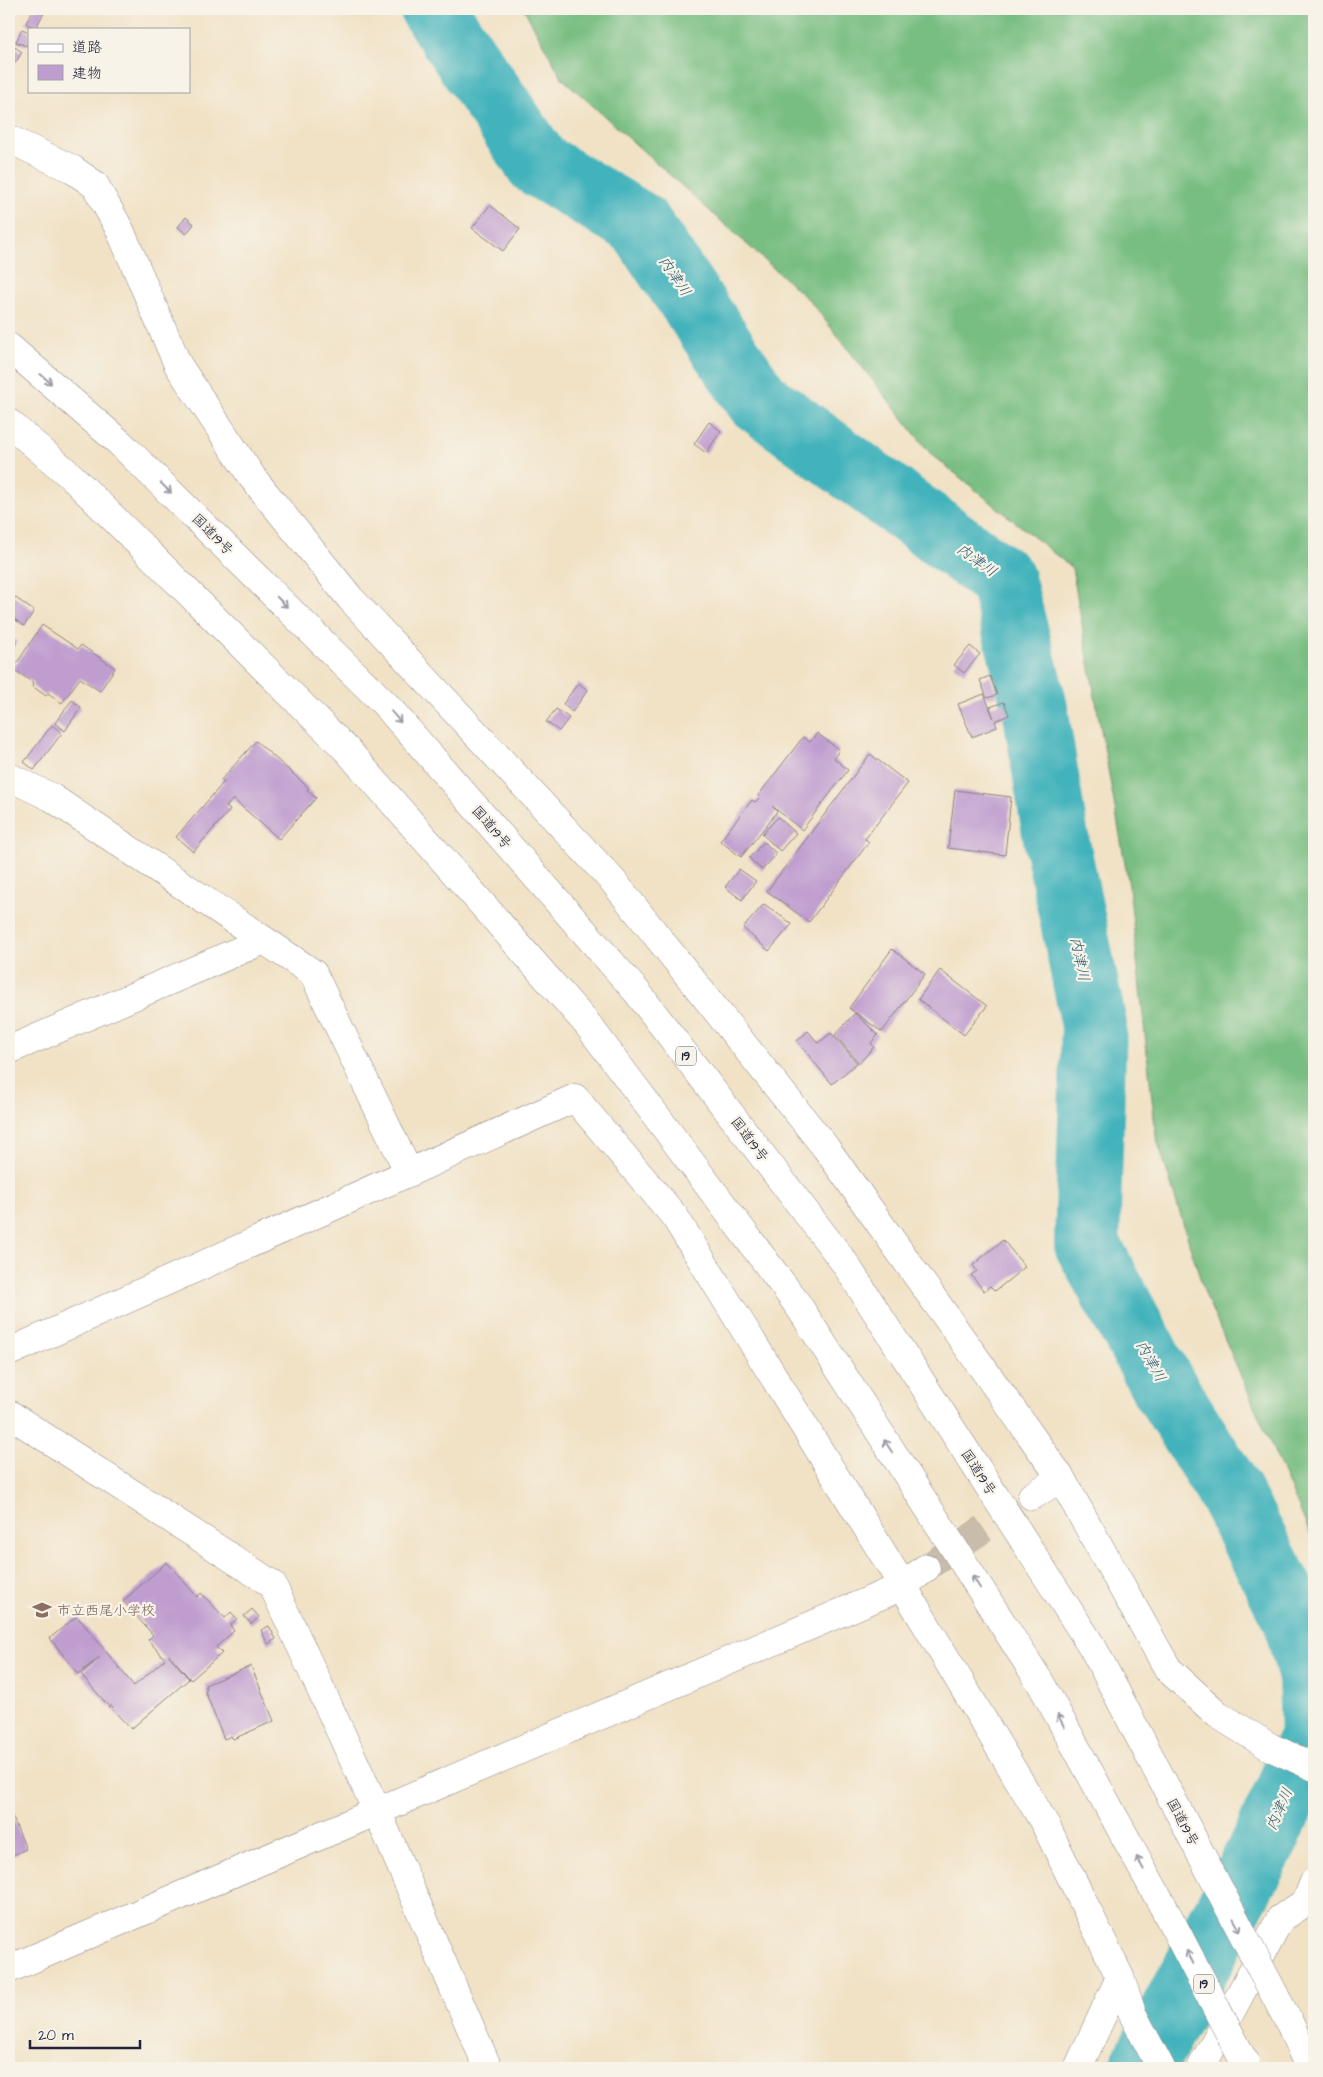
<svg xmlns="http://www.w3.org/2000/svg" width="1323" height="2077" viewBox="0 0 1323 2077" font-family="'Architects Daughter','Klee One',sans-serif">
	<style>
		.forest { fill: #78be82; stroke: #4d705e }
		.lines { fill: none; stroke-linecap: round; stroke-linejoin: round }
		.stream { stroke: #43b3bc; stroke-width: 11 }
		.river { stroke: #43b3bc; stroke-width: 66 }
		.building { fill: #c09dcf }
		.minor-tunnel { stroke: #c8bcaa; stroke-width: 28; stroke-dasharray: 28 14; stroke-linecap: butt }
		.minor-casing { stroke: #8a8280; stroke-width: 29 }
		.trunk-casing { stroke: #8a8280; stroke-width: 29 }
		.minor { stroke: #fff; stroke-width: 28 }
		.trunk { stroke: #fff; stroke-width: 28 }
		.trunk-bridge-casing { stroke: #8a8280; stroke-width: 29; stroke-linecap: butt }
		.trunk-bridge { stroke: #fff; stroke-width: 28 }
		.oneway { stroke: #9c9ca7 }
		.labels { text-anchor: middle; stroke-width: 4.5; stroke-linejoin: round; paint-order: stroke }
		.shield { fill: #f7f3e8; stroke: #62616f; stroke-width: 1 }
		.shield-label { font-size: 12px; font-weight: bold; fill: #22223b }
		.street-label { font-size: 14px; fill: #22223b; stroke: #f7f3e8 }
		.education-label { font-size: 14px; fill: #785e54; stroke: #f7f3e8; text-anchor: start }
		.water-label { font-size: 15px; font-style: italic; fill: #2f5c6f; stroke: #f7f3e8 }
	</style>
	<rect width="100%" height="100%" fill="#f7f3e8"/>
	<filter id="ink" filterUnits="userSpaceOnUse"><feTurbulence type="fractalNoise" baseFrequency=".02" numOctaves="2"/><feDisplacementMap in="SourceGraphic" scale="10" xChannelSelector="R" yChannelSelector="G"/><feConvolveMatrix kernelMatrix="1 2 1 2 8 2 1 2 1" color-interpolation-filters="sRGB"/></filter>
	<filter id="wash" filterUnits="userSpaceOnUse"><feTurbulence type="fractalNoise" baseFrequency=".0096" numOctaves="4" result="noise"/><feDisplacementMap in="SourceGraphic" scale="20" xChannelSelector="R" yChannelSelector="G"/><feGaussianBlur stdDeviation="1.12" result="paint"/><feColorMatrix in="noise" values="0 0 0 0 0 0 0 0 0 0 0 0 0 0 0 0 0 1.4 0 .05"/><feComposite in="paint" operator="in"/></filter>
	<g filter="url(#wash)">
		<rect width="100%" height="100%" fill="#f1e2c6"/>
		<path class="forest" d="M524 9H1314V1542L1205 1294 1156 1136 1129 886 1072 568 930 453 810 301 562 78Z"/>
		<g class="lines">
			<path class="stream" d="M1313 1734 1314 1735"/>
			<path class="river" d="M433 9 538 164 639 224 758 400 1002 579 1035 708 1055 833 1094 1025 1087 1244 1160 1380 1225 1484 1295 1618 1311 1676 1313 1734 1265 1841 1142 2068"/>
		</g>
		<g id="blocks">
			<path class="building" d="M34 9H46L35 29 26 23Z
				M22 29 29 32V39L26 46 16 42Z
				M15 47 22 52 16 62 9 58Z
				M490 205 520 229 503 251 472 228Z
				M186 217 194 224 186 234 178 227Z
				M709 422 721 431 706 453 694 444Z
				M9 593 34 611 24 626 9 615Z
				M42 625 78 649 81 645 115 668 100 691 80 678 62 703 48 693 46 696 32 686 34 683 13 669Z
				M9 635 17 642 9 652Z
				M970 646 980 654 964 673 954 665Z
				M990 676 997 695 987 698 980 680Z
				M578 683 588 690 572 712 563 704Z
				M984 694 994 719 990 707 1004 702 1009 715 995 721 997 727 972 737 958 704Z
				M72 700 81 707 65 731 55 723Z
				M556 709 569 718 559 731 546 722Z
				M52 725 62 733 34 770 24 762Z
				M817 733 839 750 834 758 848 770 802 830 772 806 777 811 773 817 741 857 720 841 752 800 755 802 760 797 758 796 803 737 810 742Z
				M256 741 309 788 307 790 316 798 279 839 233 799 226 807 230 810 193 852 176 837 224 782 221 780Z
				M870 754 908 783 865 839 869 842 809 922 767 891Z
				M955 790 1011 797 1005 855 948 848Z
				M778 817 796 833 780 851 762 834Z
				M764 842 777 854 762 870 749 858Z
				M739 869 756 881 742 900 725 887Z
				M764 904 792 924 769 951 743 928Z
				M892 949 925 974 882 1032 849 1008Z
				M940 970 987 1006 964 1035 918 999Z
				M855 1013 878 1035 871 1043 874 1047 859 1063 835 1035Z
				M808 1031 818 1043 831 1033 857 1063 832 1084 797 1041Z
				M1003 1240 1025 1267 995 1291 990 1286 984 1291 971 1275 977 1271 973 1265Z
				M167 1562 197 1597 201 1593 225 1618 231 1612 237 1619 230 1625 234 1631 216 1647 222 1653 191 1680 169 1655 189 1679 131 1729 111 1708 113 1707 111 1705 109 1707 81 1674 100 1657 78 1674 50 1638 77 1616 134 1686 165 1659 148 1640 153 1635 123 1601Z
				M252 1609 259 1617 251 1624 244 1616Z
				M269 1626 276 1639 268 1644 261 1630Z
				M251 1666 274 1721 233 1739 231 1736 224 1739 205 1691 207 1690 205 1685Z
				M9 1809 26 1849 9 1857Z"/>
		</g>
	</g>
	<g filter="url(#ink)">
		<use href="#blocks" fill-opacity="0" stroke="#8a8280" stroke-width="1"/>
		<g class="lines">
			<path class="minor-tunnel" d="M926 1568 1032 1496"/>
			<g class="minor-casing">
				<path id="minor" d="M9 139 72 169 95 185 120 230 178 365 252 477 350 598 613 881 826 1148 1061 1478 1168 1669 1217 1714 1270 1747 1314 1767
					M9 777 51 797 313 973 409 1173
					M9 1050 264 940
					M9 1352 575 1098 675 1217 903 1586 1045 1824 1120 1977 1132 2013 1161 2068
					M9 1414 272 1584 377 1811 488 2068
					M1032 1496 1061 1478
					M9 1969 903 1586 926 1568
					M1078 2068 1120 1977
					M1201 2068 1280 1919 1306 1902 1314 1882"/>
			</g>
			<g class="trunk-casing">
				<path id="trunk" d="M9 347 120 443 385 704 637 992 844 1262 1093 1648 1215 1881
					M9 423 72 477 347 750 588 1025 798 1305 1040 1682 1163 1906
					M1292 2028 1309 2068"/>
			</g>
			<use href="#minor" class="minor"/>
			<use href="#trunk" class="trunk"/>
			<g class="trunk-bridge-casing">
				<path id="trunk-bridge" d="M1215 1881 1292 2028
					M1163 1906 1245 2063"/>
			</g>
			<use href="#trunk-bridge" class="trunk-bridge"/>
		</g>
		<defs><path id="oneway-shaft" d="M-6 0H5M1.5-3L5.5 0L1.5 3" fill="none" stroke-width="1.6" stroke-linecap="round" stroke-linejoin="round" transform="scale(1.25)"/></defs>
		<g class="oneway">
			<use href="#oneway-shaft" transform="translate(46 379) rotate(41)"/>
			<use href="#oneway-shaft" transform="translate(166 488) rotate(45)"/>
			<use href="#oneway-shaft" transform="translate(282 602) rotate(45)"/>
			<use href="#oneway-shaft" transform="translate(396 717) rotate(49)"/>
			<use href="#oneway-shaft" transform="translate(888 1446) rotate(-123)"/>
			<use href="#oneway-shaft" transform="translate(976 1582) rotate(-123)"/>
			<use href="#oneway-shaft" transform="translate(1061 1721) rotate(-119)"/>
			<use href="#oneway-shaft" transform="translate(1140 1863) rotate(-119)"/>
			<use href="#oneway-shaft" transform="translate(1237 1925) rotate(62)"/>
			<use href="#oneway-shaft" transform="translate(1190 1957) rotate(-117)"/>
		</g>
	</g>
	<defs>
		<g id="school-bare" transform="scale(1.5)"><path d="M0-5L7-2L0 1L-7-2ZM-4 1L0 2.5L4 1V4Q0 6-4 4Z" fill="#8d6e63" stroke="#f7f3e8" stroke-width="2.5" paint-order="stroke"/></g>
	</defs>
	<g fill-rule="evenodd">
		<use href="#school-bare" x="42" y="1610"/>
	</g>
	<g class="labels">
		<g class="shield">
			<rect x="676" y="1046.5" width="20" height="19" rx="4"/>
			<rect x="1194" y="1974.5" width="20" height="19" rx="4"/>
		</g>
		<g class="shield-label">
			<text x="686" y="1060">19</text>
			<text x="1204" y="1988">19</text>
		</g>
		<g class="street-label">
			<text transform="translate(213 534) rotate(45)" y="5">国道19号</text>
			<text transform="translate(492 827) rotate(49)" y="5">国道19号</text>
			<text transform="translate(750 1139) rotate(53)" y="5">国道19号</text>
			<text transform="translate(979 1472) rotate(57)" y="5">国道19号</text>
			<text transform="translate(1183 1822) rotate(62)" y="5">国道19号</text>
		</g>
		<g class="education-label">
			<text x="57" y="1615">市立西尾小学校</text>
		</g>
		<g class="water-label">
			<text transform="translate(675 276) rotate(56)" y="5">内津川</text>
			<text transform="translate(977 560) rotate(36)" y="5">内津川</text>
			<text transform="translate(1080 959) rotate(78)" y="5">内津川</text>
			<text transform="translate(1151 1361) rotate(61)" y="5">内津川</text>
			<text transform="translate(1279 1809) rotate(-66)" y="5">内津川</text>
		</g>
	</g>
	<rect width="1323" height="2077" fill="none" stroke="#f7f3e8" stroke-width="30"/>
	<rect x="28" y="28" width="162" height="65" fill="#f7f3e8" stroke="#a29fa3"/>
	<rect x="38" y="44" width="25" height="8" fill="#ffffff" stroke="#a29fa3"/>
	<text x="72" y="52" font-size="15" fill="#22223b">道路</text>
	<rect x="38" y="65" width="25" height="15" fill="#c09dcf" stroke="#a29fa3"/>
	<text x="72" y="78" font-size="15" fill="#22223b">建物</text>
	<path d="M30 2040v8h110v-8" fill="none" stroke="#22223b" stroke-width="2.5"/>
	<text x="38" y="2040" font-size="15" fill="#22223b" stroke="#f7f3e8" stroke-width="4" paint-order="stroke">20 m</text>
</svg>
